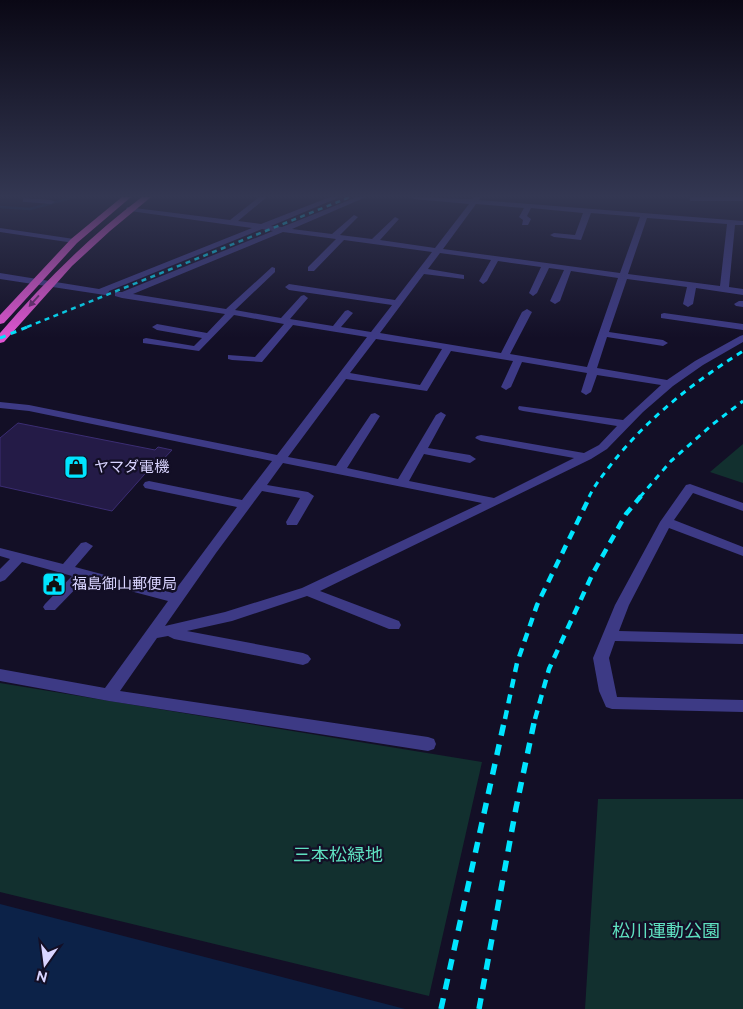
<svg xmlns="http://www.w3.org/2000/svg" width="743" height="1009" viewBox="0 0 743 1009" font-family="Raleway,'Noto Sans JP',sans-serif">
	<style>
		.green { fill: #12302f }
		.water { fill: #0c2248 }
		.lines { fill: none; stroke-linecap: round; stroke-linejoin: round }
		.stream { stroke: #0c2248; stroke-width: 2.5 }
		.building { fill: #241b47; stroke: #3b2d73 }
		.minor { fill: #3d3a85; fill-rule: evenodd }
		.trunk { fill: #e055d1; fill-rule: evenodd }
		.rail-far3 { stroke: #00e5ff; stroke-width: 2.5; stroke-dasharray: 5 4.5; stroke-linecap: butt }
		.rail-far2 { stroke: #00e5ff; stroke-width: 3; stroke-dasharray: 6 5.5; stroke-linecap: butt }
		.rail-far1 { stroke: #00e5ff; stroke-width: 4.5; stroke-dasharray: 9 7; stroke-linecap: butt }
		.rail { stroke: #00e5ff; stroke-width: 5.5; stroke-dasharray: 11 9; stroke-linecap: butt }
		.oneway { fill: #6f2e73 }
		.labels { text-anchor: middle; stroke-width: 4.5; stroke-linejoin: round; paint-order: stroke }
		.poi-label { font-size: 15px; fill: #d9d4ff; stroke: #130f26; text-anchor: start }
		.near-park-label { font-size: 18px; fill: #5fe0c0; stroke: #130f26 }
	</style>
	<rect width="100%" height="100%" fill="#130f26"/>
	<path class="green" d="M743 444V483L710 472Z
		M0 683 482 762 429 996 0 892Z
		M598 799H743V1009H585Z"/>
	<path class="water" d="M0 904 405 1009H0Z"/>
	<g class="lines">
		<path class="stream" d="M0 207 30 209 75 197"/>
	</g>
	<path class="building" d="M18 423 155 450 158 447 172 450 156 467 152 466 112 511 0 486V438Z"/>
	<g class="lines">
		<path class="minor" d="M259 197H267L238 221 261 224 330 197H340L271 226 282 227 357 197H366L292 229 332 234 354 215 358 217 340 235 372 239 395 217 399 219 380 240 435 248 469 204 414 199 411 197 472 199 474 197H481L479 200 743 221V225H735L729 287 743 289V295L696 288 693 304 688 307 683 304 687 287 627 279 609 332 663 340 668 343 663 346 607 337 597 368 667 380 695 361 740 336 743 335V342L703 365 673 386 643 412 607 449 591 459 320 591 399 621 401 625 399 629H389L307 596 232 621 187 631 303 653 308 655 311 659 308 663 303 665 174 639 168 636 157 638 120 691 428 737 434 739 436 744 434 749 428 751 109 701 0 681V669L105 688 168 601 85 579 55 610H45L43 607 45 604 72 576 22 562 5 580 0 582V569L10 559 0 556V548L63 564 81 543 86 542 93 546 75 567 173 593 237 507 145 488 143 485 145 482 149 481 242 500 272 461 29 411 0 408V402L29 405 277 455 367 337 293 325 262 362 232 360 228 359V355L255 357 284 324 234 315 199 351 143 343V339L146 338 194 346 202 338 157 330 152 327 157 324 207 333 225 314 122 298 115 296V292H122L273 231 262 229 109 291 108 294 105 295 0 279V273L99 289 252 228 130 211 126 209 127 207 230 220ZM476 204 524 208 519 217 523 220 522 225H528L531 219 527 216 531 208 583 213 575 235 554 233 550 235 554 237 581 240 591 213 640 217 620 273 443 249ZM647 218 727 224 720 286 628 274ZM283 232 336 239 308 267V271H314L344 240 432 252 395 300 289 284 285 287 289 290 392 305 371 332 341 327 353 313 348 310 345 311 333 326 290 319 308 298 304 295 301 296 281 318 235 310 275 272V268L272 267 226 309 133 294ZM440 253 491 260 479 281 483 284 487 281 498 261 541 267 529 293 533 296 537 293 549 268 564 270 550 301 555 304 560 301 571 271 618 278 587 367 510 354 532 312 527 309 522 312 501 353 380 333 424 274 464 279V275L428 269ZM376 339 442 349 420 385 350 373ZM451 351 513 361 501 387 506 390 511 387 522 362 587 373 581 392 586 395 591 392 597 375 661 385 623 420 519 406 518 408 519 410 523 411 617 426 599 445 584 453 481 435 477 436 475 438 481 441 574 458 494 498 409 481 424 454 470 463 476 459 470 455 428 448 446 415 441 412 436 415 398 479 347 468 380 416 375 413 371 414 336 466 288 457 346 379 427 391ZM283 463 482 503 302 588 225 612 165 626 216 553 262 491 300 498 286 522 287 525H297L314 496 308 492 267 485Z
			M690 197H743V201H690Z
			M23 198 51 200 55 202 51 204 26 202H23Z
			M0 228 74 239 78 241 74 243 0 232Z
			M739 301H743V307L736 306 734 304Z
			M664 313 743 324V330L661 318V314Z
			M690 484 743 503V511L693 493 674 520 743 547V556L669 528 629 605 619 631 743 634V644L615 641 609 658 617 697 743 700V712L612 709 606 707 599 691 593 658 615 605 660 522 686 485Z"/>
		<path class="trunk" d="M122 197H131L77 243 4 323 0 324V315L71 239Z
			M142 197H151L110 231 72 266 4 342 0 343V333C43 283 89 237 142 197Z"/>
		<path class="rail-far3" d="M27 327 350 197"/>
		<path class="rail-far2" d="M0 338 30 326
			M589 497C595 484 604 474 613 462 649 417 694 382 743 351
			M640 497 671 461 713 424 743 401"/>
		<path class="rail-far1" d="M505 719 517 663 537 605 590 496
			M535 719 549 669 593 573 626 514 641 496"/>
		<path class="rail" d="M441 1009 505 718
			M479 1009 516 808 535 718"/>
	</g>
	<defs><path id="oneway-solid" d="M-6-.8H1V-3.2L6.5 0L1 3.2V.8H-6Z" transform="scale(1.25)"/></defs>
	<use class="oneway" href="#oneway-solid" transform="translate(34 301) rotate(132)"/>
	<linearGradient id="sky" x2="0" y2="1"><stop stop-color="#0a0815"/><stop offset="0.58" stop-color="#333752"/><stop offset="1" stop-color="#333752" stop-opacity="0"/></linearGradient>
	<rect width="743" height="338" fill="url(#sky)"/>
	<defs>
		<g id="shop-square" transform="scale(1.25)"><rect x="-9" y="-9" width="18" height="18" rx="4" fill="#00e5ff" stroke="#130f26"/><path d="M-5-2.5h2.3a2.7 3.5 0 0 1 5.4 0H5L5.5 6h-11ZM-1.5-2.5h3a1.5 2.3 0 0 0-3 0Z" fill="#111"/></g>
		<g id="civic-square" transform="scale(1.25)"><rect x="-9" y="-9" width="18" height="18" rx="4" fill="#00e5ff" stroke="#130f26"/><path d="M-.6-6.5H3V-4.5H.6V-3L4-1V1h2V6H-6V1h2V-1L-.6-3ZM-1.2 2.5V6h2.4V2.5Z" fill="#111"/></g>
	</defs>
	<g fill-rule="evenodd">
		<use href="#shop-square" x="76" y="467"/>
		<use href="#civic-square" x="54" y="584"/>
	</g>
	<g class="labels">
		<g class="poi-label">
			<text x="94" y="472">ヤマダ電機</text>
			<text x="72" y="589">福島御山郵便局</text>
		</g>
		<g class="near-park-label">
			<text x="338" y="861">三本松緑地</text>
			<text x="666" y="937">松川運動公園</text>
		</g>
	</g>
	<g transform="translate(45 964) rotate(194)" stroke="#130f26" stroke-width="4" paint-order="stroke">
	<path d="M0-4L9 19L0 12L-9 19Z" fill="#d9d4ff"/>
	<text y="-8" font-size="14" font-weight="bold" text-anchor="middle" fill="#d9d4ff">N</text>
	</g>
</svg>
